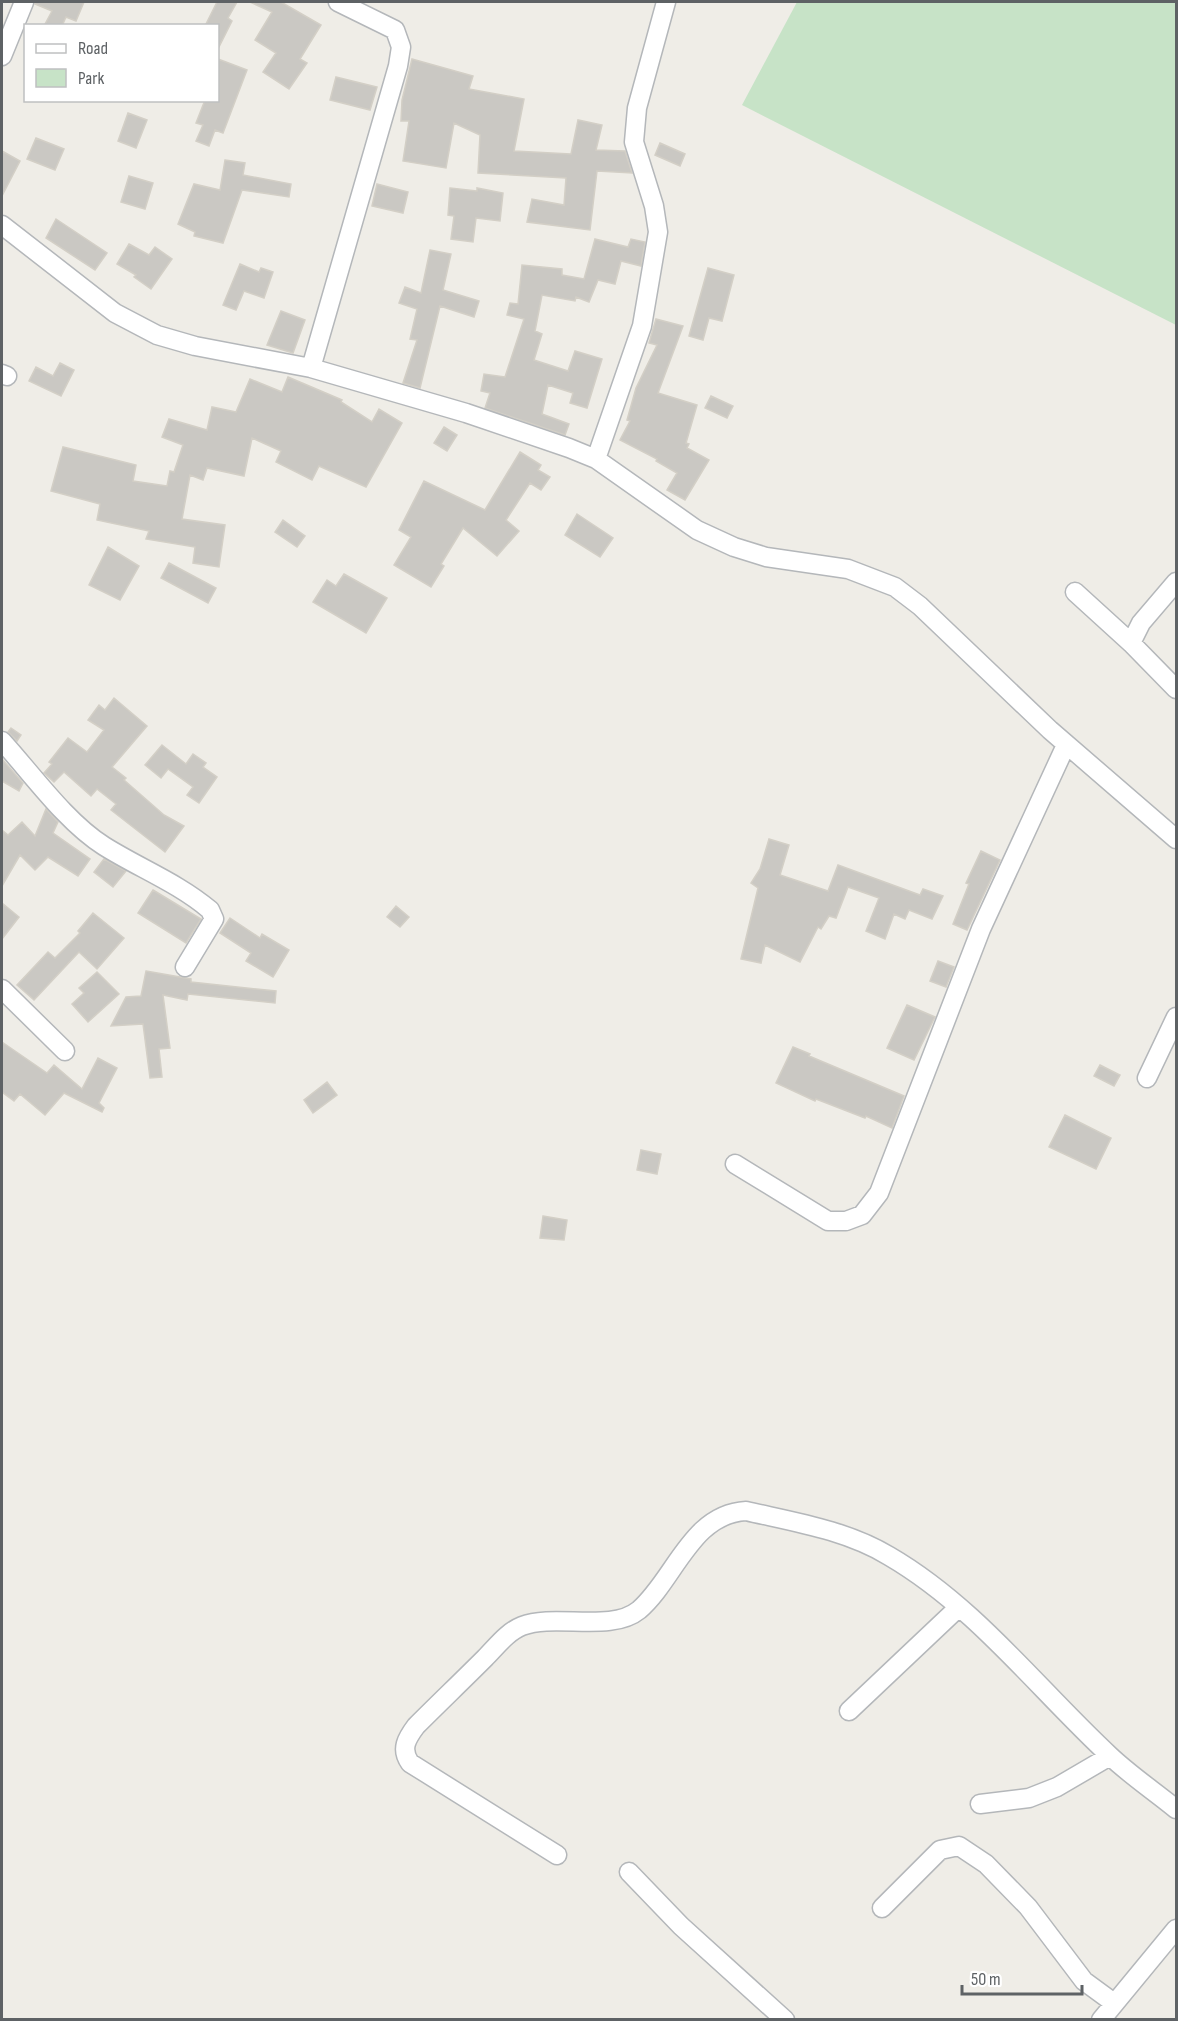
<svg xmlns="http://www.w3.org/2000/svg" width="1178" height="2021" viewBox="0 0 1178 2021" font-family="'Sofia Sans Condensed',sans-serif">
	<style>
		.green { fill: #c7e3c7 }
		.building { fill: #cac8c3; stroke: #d3cfc6; stroke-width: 1.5 }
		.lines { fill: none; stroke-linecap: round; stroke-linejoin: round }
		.street-casing { stroke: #b4b7ba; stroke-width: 21 }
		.street { stroke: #fff; stroke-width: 18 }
	</style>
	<rect width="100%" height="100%" fill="#efede7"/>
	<path class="green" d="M797 2H1176V325L742 105Z"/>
	<path class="building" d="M35 2H84L76 21 66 17 62 26H44L52 11 35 4Z
		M217 2H237L228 18 232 21 218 49V26H205Z
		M250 2H281L321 25 300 59 307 63 289 89 263 72 276 53 255 40 272 12Z
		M218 59 247 70 223 133 215 130 209 146 196 141 203 125 196 123 205 100H218Z
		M412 59 473 76 469 89 524 99 514 151 571 154 578 120 602 125 596 150 625 151 632 173 597 171 590 230 527 222 532 199 564 205 566 178 478 173 480 135 454 123 446 168 403 161 409 121H401L402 100Z
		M336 77 377 87 370 110 330 100Z
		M128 113 147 120 136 148 118 141Z
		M36 138 64 149 55 170 27 159Z
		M660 143 685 154 680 166 655 155Z
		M2 151 20 161 2 196Z
		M225 160 245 163 243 175 291 184 289 197 242 190 223 243 194 236 195 232 178 224 194 184 220 190Z
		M129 176 153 183 145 209 121 202Z
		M377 184 408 192 403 213 372 206Z
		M450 188 477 191V188L503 193 500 221 476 218 473 242 451 239 454 216 448 215Z
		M56 219 107 253 95 270 46 238Z
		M595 239 628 247 631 239 645 242 641 266 621 261 615 284 598 280 589 302 576 297 575 301 542 295 535 331 542 334 534 360 568 371 575 351 602 359 587 408 570 403 573 393 548 385 542 414 569 424 565 435 485 408 490 393 481 391 484 374 505 377 524 319 507 315 510 303 518 304 522 265 562 269V275L584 279Z
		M129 244 149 255 155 247 172 259 151 289 134 277 136 275 117 264Z
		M430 250 451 254 443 290 479 301 474 317 440 306 420 388 403 383 417 340 410 339 417 309 399 303 405 287 421 293Z
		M240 264 259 272 261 268 273 272 264 298 244 291 236 310 223 305Z
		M708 268 734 275 722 321 709 318 703 340 689 336Z
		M281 311 305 320 293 353 267 345Z
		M656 319 683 326 658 393 697 405 686 443 689 444 687 448 709 460 685 500 667 490 677 473 656 461 657 459 620 440 630 421 627 420 636 388 657 345 649 343Z
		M60 363 74 370 61 396 29 381 36 367 53 376Z
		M288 377 342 400 341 402 372 422 379 409 402 423 366 487 319 466 312 480 276 462 281 451 252 438 244 476 207 468 203 480 190 475 182 519 225 525 219 567 193 563 195 547 146 539 149 531 97 520 100 504 51 491 63 447 136 465 133 481 167 486 170 471 174 472 183 445 162 437 169 419 207 430 212 407 236 412 250 379 282 392Z
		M711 396 733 406 727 418 705 408Z
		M444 427 457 435 447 451 434 443Z
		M520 452 541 465 538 470 550 477 541 490 530 483 506 520 519 531 497 556 463 528 441 564 444 566 431 587 394 565 411 537 399 530 424 481 485 510Z
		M577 514 613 538 600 557 565 535Z
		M283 520 305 536 297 547 275 532Z
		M108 547 139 566 120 600 89 585Z
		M169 563 216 588 208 603 161 578Z
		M344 574 387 598 366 633 313 602 327 580 336 586Z
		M114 698 147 726 112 767 126 778 124 780 164 815 184 826 165 852 111 810 116 804 97 789 91 796 64 772 54 782 44 773 52 764 49 762 68 738 87 752 104 730 88 720 99 705 105 710Z
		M11 728 21 735 17 741 8 732Z
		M162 745 186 764 193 754 206 763 203 767 217 777 199 803 187 795 193 787 168 769 161 778 145 765Z
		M2 759 23 783 19 791 2 781Z
		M46 809 58 822 53 833 90 859 78 876 48 857 35 870 20 855 2 886V830L8 835 22 822 35 836Z
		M769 839 789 845 780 875 828 891 838 865 920 895 923 889 943 896 932 919 909 910 905 919 894 914 885 939 866 931 879 898 848 887 836 918 829 916 821 929 818 927 800 962 765 945 761 963 741 959 758 888 751 883 760 869Z
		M981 851 1000 860 967 930 953 924 969 884 966 883Z
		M104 859 126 871 113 887 94 872Z
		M153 890 201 919 186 943 138 913Z
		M2 903 19 917 2 939Z
		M396 906 409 917 400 927 387 917Z
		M93 913 124 938 97 969 79 952 34 1000 17 985 48 952 55 958 80 933 78 931Z
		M230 918 260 938 262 934 289 950 273 977 246 961 251 953 220 933Z
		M938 961 954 967 946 987 930 981Z
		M146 971 191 979V982L276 991 275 1003 188 994 187 1000 163 995 170 1048 159 1049 162 1077 150 1078 143 1024 111 1026 126 997 141 996Z
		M97 972 119 994 88 1022 72 1004 84 993 79 988Z
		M907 1005 935 1017 914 1060 887 1048Z
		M2 1042 47 1073 54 1065 82 1089 98 1058 117 1068 99 1103 104 1108 102 1112 64 1093 45 1115 20 1094 14 1101 2 1092Z
		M793 1047 810 1054 809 1056 904 1096 892 1128 866 1116 865 1118 816 1099 815 1101 776 1083Z
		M1100 1065 1120 1075 1114 1086 1094 1076Z
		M327 1082 337 1095 313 1113 304 1100Z
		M1065 1115 1111 1138 1096 1169 1049 1147Z
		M641 1150 661 1154 657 1174 637 1170Z
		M543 1216 567 1220 564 1240 540 1238Z"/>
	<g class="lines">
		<g class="street-casing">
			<path id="street" d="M2 56 24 2
				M2 225 115 313 157 335 195 346 311 368 466 413 569 448 596 459 697 530 734 547 766 557 848 569 895 587 920 606 1050 730 1176 839
				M311 368 398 66 401 47 395 30 338 2
				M2 374 7 376
				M596 459 642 326 658 232 654 206 634 142 637 108 666 2
				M1176 582 1141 623 1131 643 1176 689
				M1075 592 1131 643
				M2 741C32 774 66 822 104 846 139 868 178 883 210 910L214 919 185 967
				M2 989 65 1051
				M1147 1078 1176 1017
				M735 1164 828 1221H846L862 1215 879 1193 981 929 1066 745
				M849 1711 959 1607
				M980 1804 1029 1798 1057 1787 1110 1756
				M557 1855 410 1763C400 1749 407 1738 416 1726 439 1703 462 1681 485 1658 496 1647 507 1632 522 1626 555 1613 611 1633 639 1610 675 1579 691 1514 746 1511 794 1522 846 1530 889 1556 975 1606 1037 1688 1109 1755 1130 1775 1154 1791 1176 1809
				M629 1872 681 1926 785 2020
				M882 1908 940 1850 959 1846 986 1864 1028 1907 1084 1981 1114 2003
				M1101 2020 1176 1929"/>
		</g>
		<use href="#street" class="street"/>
	</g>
	<rect width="1178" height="2021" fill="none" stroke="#5e6265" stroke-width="6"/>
	<rect x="24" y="24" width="195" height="78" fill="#ffffff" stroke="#bfc0c1" stroke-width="1.5"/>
	<rect x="36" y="44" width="30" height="9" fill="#ffffff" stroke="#bfc0c1" stroke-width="1.5"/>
	<text x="78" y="54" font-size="18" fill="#5e6265">Road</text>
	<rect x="36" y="69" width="30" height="18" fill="#c7e3c7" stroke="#bfc0c1" stroke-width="1.5"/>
	<text x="78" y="84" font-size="18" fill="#5e6265">Park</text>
	<path d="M962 1985v9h120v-9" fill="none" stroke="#5e6265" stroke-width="3"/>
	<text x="971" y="1985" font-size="18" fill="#5e6265" stroke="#ffffff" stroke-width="4.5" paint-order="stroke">50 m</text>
</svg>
